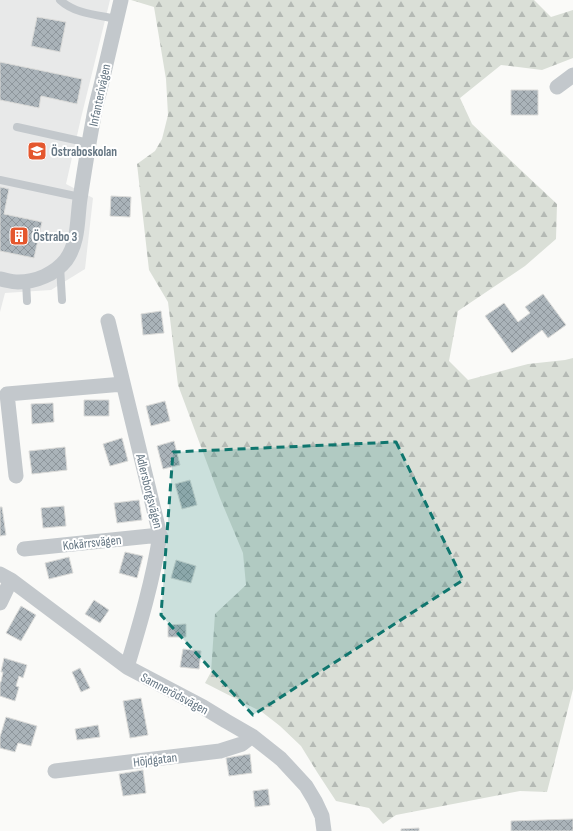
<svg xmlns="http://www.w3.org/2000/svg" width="573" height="831" viewBox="0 0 573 831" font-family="'Sofia Sans Condensed',sans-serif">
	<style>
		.built { fill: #e8e9e9 }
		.forest { fill: url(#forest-firs) }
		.building { fill: url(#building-cross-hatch); stroke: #dcdcda }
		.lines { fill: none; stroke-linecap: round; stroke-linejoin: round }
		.lane { stroke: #c3c8cc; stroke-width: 8 }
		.street { stroke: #c3c8cc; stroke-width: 15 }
		.marked { fill: #0f766e; fill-opacity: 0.2; stroke: #0f766e; stroke-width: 3; stroke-dasharray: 8 5; stroke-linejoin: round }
		.labels { text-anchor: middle; stroke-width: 4; stroke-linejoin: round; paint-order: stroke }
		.street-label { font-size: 13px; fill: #657683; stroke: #fff }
		.poi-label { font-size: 13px; font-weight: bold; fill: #657683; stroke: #fff; text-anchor: start }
	</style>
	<defs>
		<pattern id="forest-firs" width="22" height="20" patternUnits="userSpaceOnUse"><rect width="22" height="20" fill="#dadfd7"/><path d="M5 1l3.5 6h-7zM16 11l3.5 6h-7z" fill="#b4b9b4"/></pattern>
		<pattern id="building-cross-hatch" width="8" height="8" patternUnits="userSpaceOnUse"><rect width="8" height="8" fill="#aab3b9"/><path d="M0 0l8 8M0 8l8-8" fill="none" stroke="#8e969c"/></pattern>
	</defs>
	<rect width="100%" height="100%" fill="#fafaf8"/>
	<path class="built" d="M0 0H110L81 118 66 184 93 198 85 269 51 290 5 293 0 312Z"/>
	<path class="forest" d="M131 0H534L551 17 573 10V58L542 70 501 65 460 98 472 124 557 204 556 239 525 266 458 311 449 361 468 380 528 364 565 360 573 358V689L547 792 520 791 396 815 383 824 369 808 336 801 317 772 301 746 280 726 262 712 205 683 211 672 215 614 246 585 243 553 220 498 178 385 168 302 149 270 137 164 155 151 162 139 168 115 166 79 154 7Z"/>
	<path class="building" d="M37 17 66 22 60 52 31 46Z
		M0 62 82 79 77 104 41 96 39 108 0 100Z
		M511 90H538V115H511Z
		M0 187 9 189 4 214 42 222 34 258 0 251Z
		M111 196 131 197 130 217 110 216Z
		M543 294 566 325 548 338 542 330 512 353 485 316 504 303 518 322 530 313 525 307Z
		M161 311 164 333 143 335 141 314Z
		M84 400H109V416H84Z
		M165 401 170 421 151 426 146 406Z
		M53 403 54 422 32 424 31 404Z
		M122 438 128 461 110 466 103 444Z
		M174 441 180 465 163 469 157 446Z
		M65 447 67 470 32 474 29 451Z
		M190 480 197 505 182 509 175 484Z
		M139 500 142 520 117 523 114 503Z
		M64 506 66 526 43 528 41 508Z
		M0 507H2L6 535 0 536Z
		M125 552 143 556 137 578 119 573Z
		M69 557 73 573 49 579 45 563Z
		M176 560 196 566 191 583 171 578Z
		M94 600 109 610 100 623 85 614Z
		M21 606 36 615 21 641 6 633Z
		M186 624V637H168V625Z
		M183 649 201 651 199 669 180 667Z
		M4 658 27 665 23 678 19 676 16 686 19 687 15 701 0 696V682H1L3 672H1Z
		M80 668 90 688 81 692 72 672Z
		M141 698 148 735 130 738 123 701Z
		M6 717 37 726 31 746 18 743 15 752 0 748V737Z
		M98 725 100 737 77 740 75 729Z
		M250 754 252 773 229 776 226 758Z
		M143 770 146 793 123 796 119 774Z
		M268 789 270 805 255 807 253 791Z
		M573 819V831H511V821Z
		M419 828V831H401V829Z"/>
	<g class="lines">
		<path class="lane" d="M60 0C75 14 98 15 117 19
			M17 127 89 143
			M0 180 80 197
			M60 266 62 300
			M26 281 27 301"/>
		<path class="street" d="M557 87 573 75
			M0 279C6 280 12 282 18 282 36 282 55 274 66 260 79 242 77 219 80 199 84 173 88 147 93 121 95 106 100 91 103 77 109 51 115 25 121 0
			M108 321 160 535C153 580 140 624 127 667
			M16 476 7 394 123 384
			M24 549 160 535
			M0 574 11 580 127 667 203 707 226 721 252 736 281 759 306 786 315 801 322 816 324 831
			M0 603 11 580
			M55 771 220 751 242 744 252 736"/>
	</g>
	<path class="marked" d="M396 442 463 580 253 715 161 615 173 452Z"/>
	<defs>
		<g id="university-square" transform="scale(1)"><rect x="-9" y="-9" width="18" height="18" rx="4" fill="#e4572e" stroke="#fff"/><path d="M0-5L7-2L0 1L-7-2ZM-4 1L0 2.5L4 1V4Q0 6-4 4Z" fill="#fff"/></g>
		<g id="building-square" transform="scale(1)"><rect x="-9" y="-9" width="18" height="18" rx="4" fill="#e4572e" stroke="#fff"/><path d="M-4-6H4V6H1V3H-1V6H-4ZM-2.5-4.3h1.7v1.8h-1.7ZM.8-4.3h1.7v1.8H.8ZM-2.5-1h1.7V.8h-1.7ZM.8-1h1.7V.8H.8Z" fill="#fff"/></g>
	</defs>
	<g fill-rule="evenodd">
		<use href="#university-square" x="37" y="151"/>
		<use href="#building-square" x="19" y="236"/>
	</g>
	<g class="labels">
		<g class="street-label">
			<text transform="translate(99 95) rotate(-78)" y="5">Infanterivägen</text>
			<text transform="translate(150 491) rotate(76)" y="5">Adlersborgsvägen</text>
			<text transform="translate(92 542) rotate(-6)" y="5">Kokärrsvägen</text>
			<text transform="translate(175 693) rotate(28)" y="5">Samnerödsvägen</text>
			<text transform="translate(155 759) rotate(-7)" y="5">Höjdgatan</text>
		</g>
		<g class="poi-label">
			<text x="51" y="156">Östraboskolan</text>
			<text x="33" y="241">Östrabo 3</text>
		</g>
	</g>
</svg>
